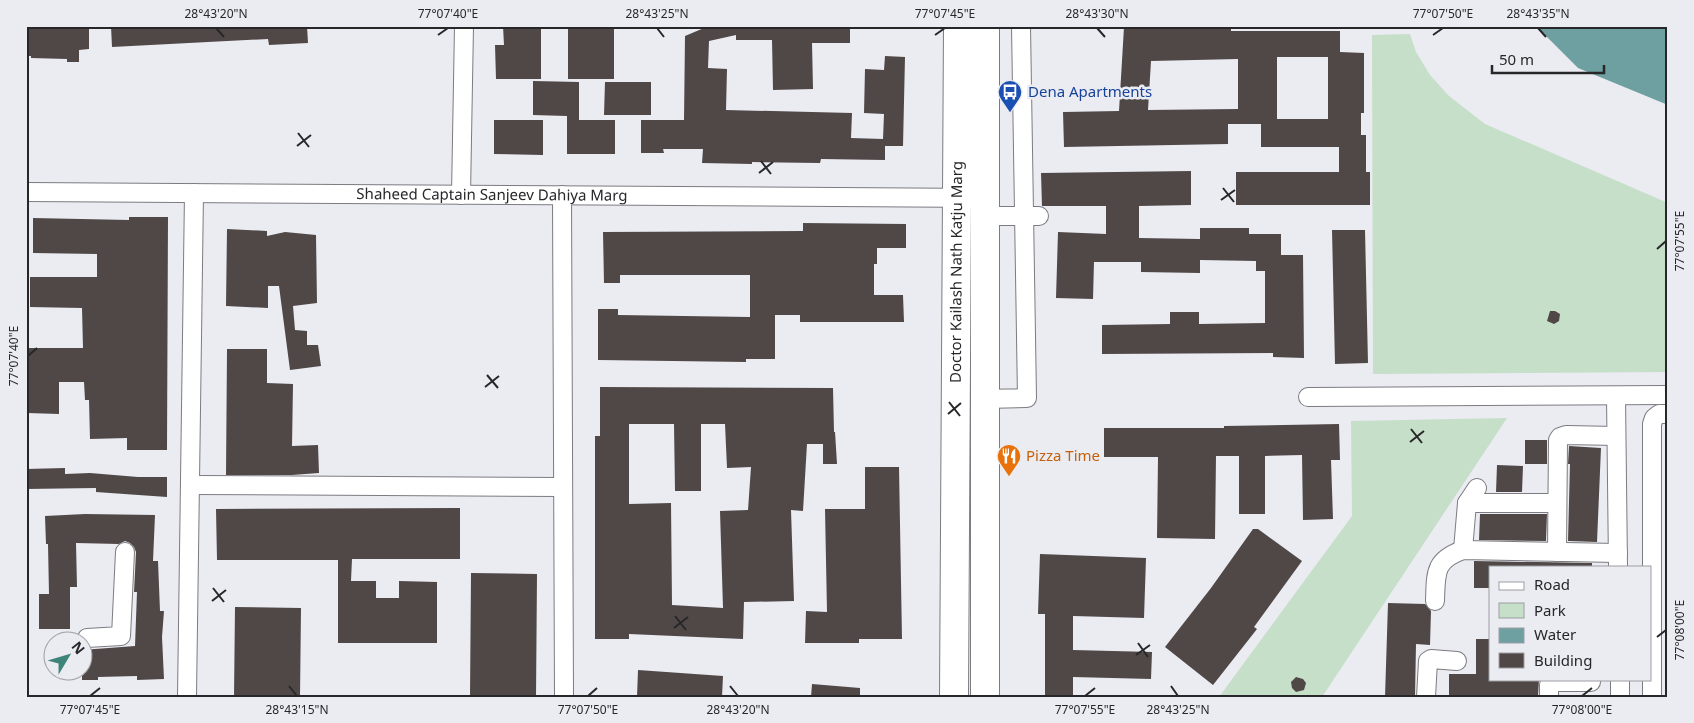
<svg xmlns="http://www.w3.org/2000/svg" width="1694" height="723" viewBox="0 0 1694 723" font-family="'Noto Sans',sans-serif">
	<style>
		.green { fill: #c6dfc8 }
		.water { fill: #6fa0a1 }
		.building { fill: #4f4847; fill-rule: evenodd }
		.lines { fill: none; stroke-linecap: round; stroke-linejoin: round }
		.street-casing { stroke: #7b7b81; stroke-width: 20 }
		.primary-casing { stroke: #7b7b81; stroke-width: 30 }
		.street { stroke: #fff; stroke-width: 18 }
		.primary { stroke: #fff; stroke-width: 28 }
		.ticks { fill: none; stroke: #27272a; stroke-width: 2 }
		.labels { text-anchor: middle; stroke-width: 5; stroke-linejoin: round; paint-order: stroke }
		.transit-label { font-size: 15px; fill: #164399; stroke: #ebebf2; text-anchor: start }
		.street-label { font-size: 15px; fill: #27272a; stroke: #ebebf2 }
		.food-label { font-size: 15px; fill: #c56008; stroke: #ebebf2; text-anchor: start }
		.neatline { fill: none; stroke: #27272a; stroke-width: 2 }
		.ticks-label { font-size: 12px; text-anchor: middle; fill: #27272a }
	</style>
	<rect width="100%" height="100%" fill="#ebebf2"/>
	<path class="green" d="M1410 34 1416 52 1430 75 1449 96 1485 124 1668 203V372L1373 374 1372 35Z
		M1507 418 1322 697H1219L1352 516 1351 421Z"/>
	<path class="water" d="M1536 26H1668V105L1578 68Z"/>
	<path class="building" d="M26 26H89V49L79 50V62H67V59L31 58V56H26Z
		M111 26H307L308 43 269 45 268 39 112 47Z
		M503 26H541V79H496L495 45H504Z
		M568 26H614V79H568Z
		M705 26H850V43H812L813 89 773 90 772 40H736V35L709 41 708 68 727 69 726 110 852 113 851 138 883 139 884 114 864 113 865 69 884 70 885 56 905 57 903 146H885V160L821 159 820 163 752 162V164L702 163 703 149H663L664 153H641V120H684L685 36 704 28Z
		M1231 26V31H1340V52L1364 53V113H1361V135H1366V172H1370V205H1236V172H1339V147H1261V124H1228V144L1064 147 1063 112 1119 111 1124 27 1162 29V27ZM1277 57H1328V119H1277ZM1238 59V109L1148 110 1151 61Z
		M533 81 579 82V120H615V154H567V116L533 115Z
		M605 82H651V115H604Z
		M494 120H543V155L494 154Z
		M1191 171V205L1139 206V238L1200 239V228H1249V234H1281V255H1303L1304 358 1273 357V353L1102 354V325L1170 324V312H1199V324L1265 323V271H1256V261L1200 260V273L1141 272V262H1094L1093 299 1056 298 1058 232 1106 234V206H1042L1041 173Z
		M129 217H168L167 450H127V438L90 439 89 400H85L84 382H59V414L27 413 26 348H83L82 308 30 307V277H97V254L33 253V218L129 220Z
		M803 223 906 224V248H877V264H874V295H903L904 322H800V315H775V359H746V362L598 360V309H618V315L750 317V275H620V283H604L603 232 803 231Z
		M227 229 267 231V236L285 232 316 235 317 303 293 306 295 330 307 331V345H318L321 366 290 370 279 286H268V308L226 306Z
		M1332 230H1365L1368 363 1335 364Z
		M1550 311H1555L1560 314 1559 321 1554 324 1547 321Z
		M227 349H267V383L293 384 292 446 318 445 319 473 292 475H226Z
		M600 387 833 388 834 432H835L837 464H823V444H807L803 511 791 510 794 601 744 602 743 639 629 634V639H595V436H600ZM629 424H674L675 491H701V424H725L727 468 751 467 748 510 720 511 723 608 672 605 671 503 629 504Z
		M1339 424 1340 460H1331L1333 519 1303 520 1302 455 1265 456V514H1239V456H1216L1215 539 1157 538 1158 457H1104V428H1224V426Z
		M1525 440H1547V464H1525Z
		M1569 446 1601 448 1597 542 1568 541 1570 464H1568Z
		M1497 465 1523 466 1522 492H1496Z
		M865 467H899L902 639H859V643H805L806 611 827 612 825 509H865Z
		M65 468V474L90 473 138 477H167V497L96 492V488L26 489V469Z
		M460 508V559H352L351 581H376V598H399V581L437 582V643H338V560H217L216 509Z
		M85 514 155 515 153 561H158L160 611H164L162 637 164 679 137 680V676L98 677V680H82V650L135 646 137 592H134L136 552 134 547 130 543 125 541 119 544 76 543 77 587H70V629H39V594H49L48 544H46L45 516Z
		M1480 514H1547L1546 541 1479 540Z
		M1253 529H1258L1302 561 1254 627 1257 629 1213 685 1165 647 1211 588Z
		M1040 554 1146 558 1144 618 1073 616V650L1152 652 1151 679 1073 677V697H1045V614H1038Z
		M1474 561 1592 563V567H1490V588H1474Z
		M471 573 537 574 536 697H470Z
		M1388 603 1425 604 1431 611 1430 645 1416 644 1415 697H1385Z
		M235 607 301 608 300 697H234Z
		M1476 639H1490V679H1539L1538 697H1449V674H1476Z
		M638 670 723 676 722 697H637Z
		M1296 677 1303 679 1306 683 1304 690 1296 692 1292 688 1291 682Z
		M812 684 860 688V697H811Z"/>
	<g class="lines">
		<g class="street-casing">
			<g id="street">
				<path id="s1" d="M26 192 985 198"/>
				<path d="M461 195 464 26"/>
				<path d="M562 195 564 697"/>
				<path d="M985 216H1039"/>
				<path d="M1616 396 1618 567"/>
				<path d="M1308 397 1668 395"/>
				<path d="M984 399 1027 398 1021 26"/>
				<path d="M190 485 563 487"/>
				<path d="M1467 503H1556"/>
				<path d="M1463 550 1467 503 1477 488"/>
				<path d="M1557 552 1558 440 1560 437 1566 435 1616 436"/>
				<path d="M1435 601C1436 573 1434 560 1463 550L1618 553"/>
				<path d="M87 638 121 636 125 552"/>
				<path d="M1620 679V697"/>
				<path d="M187 697 194 193"/>
				<path d="M1426 697 1428 661 1431 659 1457 661"/>
				<path d="M1549 697V685L1552 682H1591"/>
				<path d="M1652 697V424L1654 418 1659 414H1668"/>
			</g>
		</g>
		<g class="primary-casing">
			<g id="primary">
				<path id="s2" d="M954 697 958 26"/>
				<path d="M985 697V26"/>
			</g>
		</g>
		<use href="#street" class="street"/>
		<use href="#primary" class="primary"/>
	</g>
	<path class="ticks" d="M216 28 224 37M657 28 664 37M1097 28 1105 37M1538 28 1546 37M438 35 448 28M935 35 945 28M1433 35 1443 28M298 133 309 147M297 146 311 135M761 161 771 174M759 173 773 162M1223 188 1234 202M1221 200 1235 190M1657 249 1666 241M28 356 37 348M487 375 498 388M485 387 499 376M949 402 960 416M948 414 961 403M1411 429 1422 443M1410 442 1424 431M213 588 224 602M212 601 226 590M675 616 686 630M674 628 688 617M1657 637 1666 630M1138 643 1148 657M1136 655 1150 645M289 686 297 696M730 686 738 696M1171 686 1178 696M90 696 100 688M588 696 597 688M1085 696 1095 688M1582 696 1592 688"/>
	<defs>
		<g id="bus-pin" transform="scale(1.25)"><path d="M0 17L-7.5 6A9.5 9.5 0 1 1 7.5 6Z" fill="#1a4fb4" stroke="#ebebf2"/><path d="M-5-6H5V4H4V6H2V4H-2V6H-4V4H-5ZM-3.5-4V0h7V-4ZM-3.5 1.2v1.5H-2V1.2ZM2 1.2v1.5H3.5V1.2Z" fill="#fff"/></g>
		<g id="restaurant-pin" transform="scale(1.25)"><path d="M0 17L-7.5 6A9.5 9.5 0 1 1 7.5 6Z" fill="#e8710a" stroke="#ebebf2"/><path d="M-5-6h1v4h1v-4h1v4h1v-4h1v5L-1.5 .5V6h-2V.5L-5-1ZM5-6V6H3V1.5H1.5Q1.5-4 5-6Z" fill="#fff"/></g>
	</defs>
	<g fill-rule="evenodd">
		<use href="#bus-pin" x="1010" y="92"/>
		<use href="#restaurant-pin" x="1009" y="456"/>
	</g>
	<g class="labels">
		<g class="transit-label">
			<text x="1028" y="97">Dena Apartments</text>
		</g>
		<g class="street-label">
			<text dy="5" stroke="none"><textPath href="#s1" startOffset="466">Shaheed Captain Sanjeev Dahiya Marg</textPath></text>
			<text dy="5" stroke="none"><textPath href="#s2" startOffset="425">Doctor Kailash Nath Katju Marg</textPath></text>
		</g>
		<g class="food-label">
			<text x="1026" y="461">Pizza Time</text>
		</g>
	</g>
	<rect width="1694" height="723" fill="none" stroke="#ebebf2" stroke-width="55"/>
	<rect x="1489" y="566" width="162" height="115" fill="#ebebf2" stroke="#9d9da2"/>
	<rect x="1499" y="582" width="25" height="8" fill="#ffffff" stroke="#9d9da2"/>
	<text x="1534" y="590" font-size="15" fill="#27272a">Road</text>
	<rect x="1499" y="603" width="25" height="15" fill="#c6dfc8" stroke="#9d9da2"/>
	<text x="1534" y="616" font-size="15" fill="#27272a">Park</text>
	<rect x="1499" y="628" width="25" height="15" fill="#6fa0a1" stroke="#9d9da2"/>
	<text x="1534" y="640" font-size="15" fill="#27272a">Water</text>
	<rect x="1499" y="653" width="25" height="15" fill="#4f4847" stroke="#9d9da2"/>
	<text x="1534" y="666" font-size="15" fill="#27272a">Building</text>
	<g transform="translate(68 656) rotate(52)"><circle r="24" fill="#ebebf2" stroke="#9d9da2"/>
	<path d="M0-4L9 19L0 12L-9 19Z" fill="#3f847a"/>
	<text y="-8" font-size="14" font-weight="bold" text-anchor="middle" fill="#27272a">N</text>
	</g>
	<path d="M1492 65v8h112v-8" fill="none" stroke="#27272a" stroke-width="2.5"/>
	<text x="1499" y="65" font-size="15" fill="#27272a" stroke="#ebebf2" stroke-width="4" paint-order="stroke">50 m</text>
	<rect x="28" y="28" width="1638" height="668" class="neatline"/>
	<g class="ticks-label">
		<text x="216" y="18">28°43'20"N</text>
		<text x="448" y="18">77°07'40"E</text>
		<text x="657" y="18">28°43'25"N</text>
		<text x="945" y="18">77°07'45"E</text>
		<text x="1097" y="18">28°43'30"N</text>
		<text x="1443" y="18">77°07'50"E</text>
		<text x="1538" y="18">28°43'35"N</text>
		<text transform="translate(1680 241) rotate(-90)" y="4">77°07'55"E</text>
		<text transform="translate(14 356) rotate(-90)" y="4">77°07'40"E</text>
		<text transform="translate(1680 630) rotate(-90)" y="4">77°08'00"E</text>
		<text x="90" y="714">77°07'45"E</text>
		<text x="297" y="714">28°43'15"N</text>
		<text x="588" y="714">77°07'50"E</text>
		<text x="738" y="714">28°43'20"N</text>
		<text x="1085" y="714">77°07'55"E</text>
		<text x="1178" y="714">28°43'25"N</text>
		<text x="1582" y="714">77°08'00"E</text>
	</g>
</svg>
